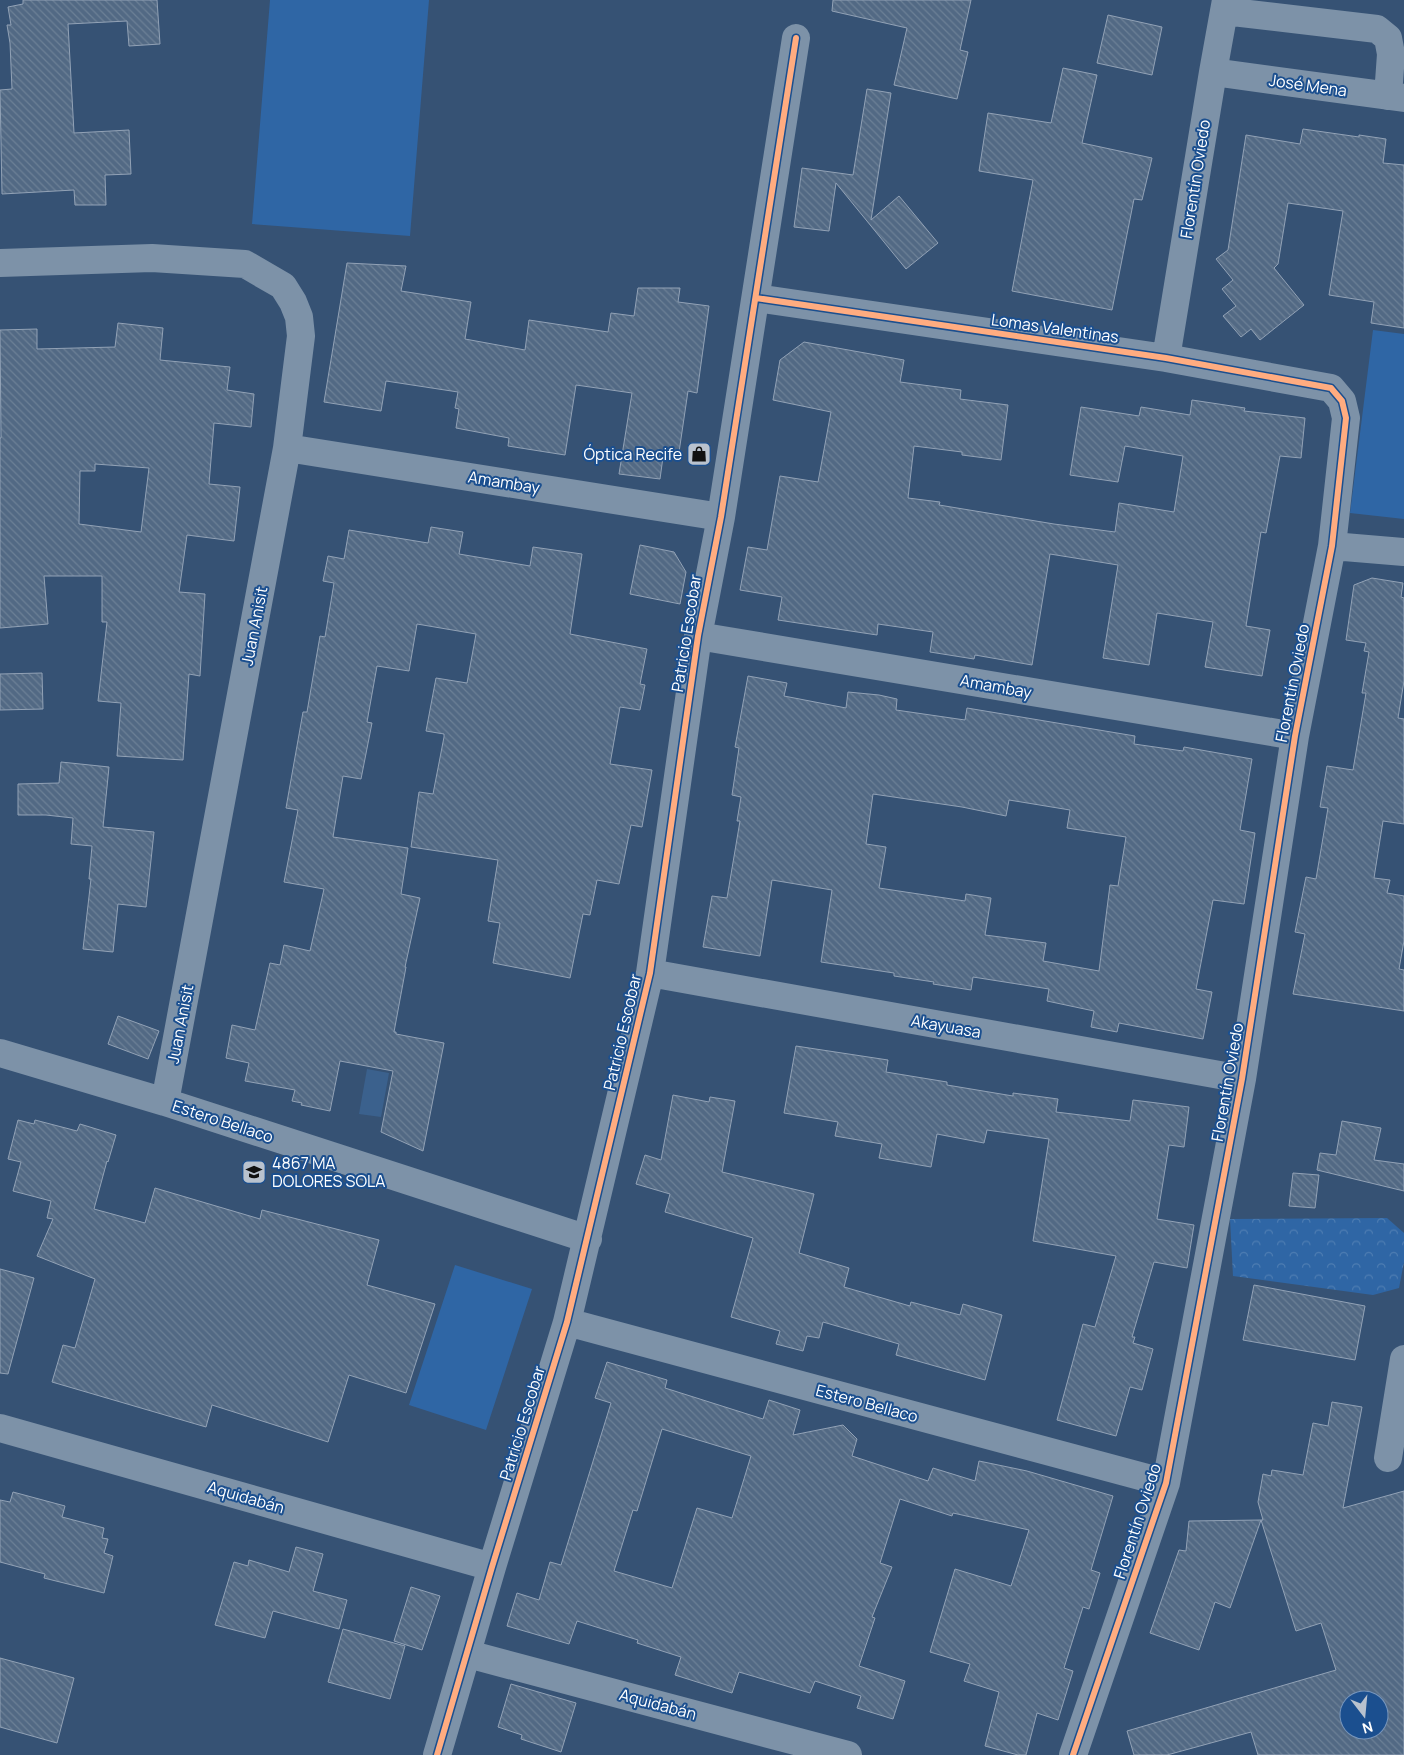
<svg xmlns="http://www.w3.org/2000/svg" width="1404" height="1755" viewBox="0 0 1404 1755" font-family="Manrope,sans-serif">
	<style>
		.green { fill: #2f66a5 }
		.forest { fill: url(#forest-crowns) }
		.water { fill: #3b618d }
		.building { fill: url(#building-back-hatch); stroke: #92a2b6; fill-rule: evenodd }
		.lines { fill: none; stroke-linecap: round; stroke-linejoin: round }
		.minor { stroke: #7d92a8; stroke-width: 28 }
		.cycleway-casing { stroke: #1b4f8f; stroke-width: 9 }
		.cycleway { stroke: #ffac80; stroke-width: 6 }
		.labels { text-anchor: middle; stroke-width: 4; stroke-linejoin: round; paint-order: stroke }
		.street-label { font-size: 16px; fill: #fff; stroke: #1b4f8f }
		.poi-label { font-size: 16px; fill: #fff; stroke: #1b4f8f; text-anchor: end }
	</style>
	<defs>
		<pattern id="forest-crowns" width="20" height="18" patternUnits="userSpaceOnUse" patternTransform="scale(1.25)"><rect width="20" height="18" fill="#2f66a5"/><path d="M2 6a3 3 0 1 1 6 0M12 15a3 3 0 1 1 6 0" fill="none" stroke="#4e7db2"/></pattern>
		<pattern id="building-back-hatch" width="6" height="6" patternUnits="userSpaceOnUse" patternTransform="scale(1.25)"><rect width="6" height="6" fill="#526984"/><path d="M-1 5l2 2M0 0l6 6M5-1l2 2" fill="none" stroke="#6c8096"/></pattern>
	</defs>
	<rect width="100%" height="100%" fill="#365274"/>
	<path class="green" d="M270 0H429L410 236 252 224Z
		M1373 330 1404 334V519L1350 513Z
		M455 1265 532 1289 486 1430 409 1405Z"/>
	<path class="forest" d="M1387 1218 1404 1233V1262L1399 1288 1373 1295 1233 1276 1230 1219Z"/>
	<path class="water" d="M367 1069 389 1073 381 1117 359 1114Z"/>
	<path class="building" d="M23 0H157L160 44 129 46 127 21 68 24 74 133 129 130 131 174 105 175 106 205H75L74 190 2 194 0 90 12 89 10 43 7 25H11L8 7 23 4Z
		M833 0H971L960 50 968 52 957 99 894 85 907 28 832 11Z
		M1108 15 1162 27 1152 75 1097 63Z
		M1063 68 1097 75 1082 143 1152 158 1142 200 1134 199 1112 310 1012 291 1033 180 979 171 988 113 1051 123Z
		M867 89 891 93 871 220 899 196 938 243 906 269 836 183 829 231 794 227 802 168 853 175Z
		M1303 129 1359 137V135L1386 139 1383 163 1404 165V328L1371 323 1374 302 1329 295 1343 211 1288 203 1278 264 1274 268 1304 305 1260 340 1251 329 1241 337 1223 316 1236 306 1222 289 1233 280 1216 259 1228 250 1246 135 1300 144Z
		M347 263 406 266 401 291 471 302 465 339 525 350 529 320 608 332 611 313 634 316 638 288H680L678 302 709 306 697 393 688 391 678 459 663 457 660 479 619 474 632 393 576 385 565 455 508 446 509 438 456 428 459 409 455 408 458 392 386 381 381 411 324 402Z
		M118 323 163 328 160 360 230 367 227 390 254 394 251 427 214 423 209 484 240 487 234 541 187 535 179 592 205 594 200 676 189 674 183 760 117 756 121 703 98 701 107 622H102V576H44L48 624 0 628V438H1L0 330 37 329V349L115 347ZM95 464 149 468 141 532 79 524 80 471H95Z
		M804 342 904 360 900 382 961 390 960 399 1008 405 1001 460 962 455V452L914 446 908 498 940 502 939 505 1054 524 1115 532 1119 503 1174 512 1183 456 1125 446 1118 482 1070 475 1081 407 1139 416 1141 407 1190 415 1192 400 1245 408 1244 411 1305 418 1301 458 1280 456 1266 533 1261 532 1246 626 1270 630 1262 676 1205 667 1213 622 1157 613 1149 665 1103 658 1118 565 1050 554 1032 665 975 655 974 659 930 652 933 632 878 624 877 635 778 620 782 597 740 590 748 547 767 550 780 476 818 482 831 412 773 400 780 360Z
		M431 527 463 532 459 554 530 566 533 547 582 554 570 634 647 649 640 684 645 685 640 710 620 707 610 764 652 770 642 827 631 825 619 884 597 880 590 915 583 914 570 978 493 963 500 923 488 921 498 860 411 847 419 792 433 794 444 737V734L426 731 436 678 467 683 476 634 417 624 409 671 377 666 367 722 372 723 361 779 343 776 333 837 408 848 401 894 420 898 405 967H406L394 1032H396V1034L444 1043 423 1151 381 1132 393 1071 340 1061 330 1111 301 1105 302 1103 292 1101 295 1090 245 1081 249 1063 226 1058 232 1025 255 1030 270 963 280 965 284 945 310 951 324 889 284 882 298 810 286 808 303 712H307L320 636 325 637 334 583 323 581 328 556 344 559 349 530 428 543Z
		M640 545 674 552 686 572 680 604 630 594Z
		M1372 578 1403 583 1401 597 1404 598V681L1398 718 1404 719V824L1383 821 1374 878 1390 880 1387 893 1404 896V941L1399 969 1404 970V1011L1293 994 1305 934 1295 932 1306 877 1316 879 1328 808 1320 807 1327 766 1353 770 1366 693H1362L1369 652 1364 651 1366 643 1346 640 1354 585Z
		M42 673 43 709 0 710V674Z
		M748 676 787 683 784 696 846 708 848 692 879 695 897 699 896 710 965 720 967 708 1135 736 1134 744 1183 751 1184 747 1252 759 1240 830 1255 833 1244 904 1213 900 1196 989 1212 992 1203 1039 1119 1023 1117 1032 1091 1027 1094 1011 1047 1001 1049 989 973 977 971 990 933 984 934 982 894 976V973L821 962 832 890 772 880 760 956 703 947 712 896 727 898 740 821H737L741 797 732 795 739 748 735 747ZM873 794 962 807 1006 816 1009 800 1070 810 1067 828 1126 837 1118 886 1110 885 1099 971 1043 961 1046 943 985 935 991 898 966 894 965 901 879 888 886 847 866 844Z
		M61 762 109 767 103 827 154 832 146 907 118 904 113 952 83 949 91 879H89L92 846 71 844 73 818 46 815H18V784L59 783Z
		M118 1016 159 1031 148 1059 108 1044Z
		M796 1046 888 1060 886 1072 947 1082V1085L1013 1096V1093L1058 1099 1056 1112 1130 1121 1133 1100 1189 1107 1184 1147 1169 1145 1157 1219 1194 1225 1187 1268 1154 1262 1132 1337H1135L1133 1343 1153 1349 1142 1390 1130 1387 1116 1436 1057 1420 1083 1324 1095 1327 1116 1256 1033 1241 1049 1139 987 1130 984 1143 937 1134 931 1167 879 1158 882 1144 835 1136 838 1122 784 1113Z
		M673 1095 709 1102 710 1097 735 1101 722 1172 814 1194 799 1253 849 1268 844 1287 910 1306 911 1302 960 1315 963 1304 1002 1315 985 1380 896 1355 899 1344 823 1322 819 1338 807 1336 803 1351 776 1344 780 1331 731 1317 753 1238 665 1212 670 1194 636 1184 645 1155 661 1160Z
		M18 1120 34 1124 35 1120 77 1131 80 1124 116 1135 108 1162 107 1161 94 1209 145 1223 155 1188 260 1219 262 1210 379 1240 367 1285 435 1304 406 1393 349 1375 328 1442 212 1405 206 1427 52 1382 63 1345 75 1348 95 1279 37 1256 53 1219 47 1218 51 1201 13 1191 21 1162 8 1159Z
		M1342 1121 1381 1128 1374 1160 1404 1164V1191L1317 1170 1320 1153 1336 1155Z
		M1293 1173 1319 1175 1315 1208 1289 1206Z
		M0 1269 34 1278 8 1374 0 1373Z
		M1254 1285 1365 1306 1355 1360 1243 1340Z
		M607 1362 667 1380 665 1388 763 1419 769 1400 800 1410 793 1435 843 1425 857 1439 852 1456 928 1481 933 1468 975 1481 979 1461 1027 1471 1113 1496 1091 1570 1100 1573 1089 1609 1083 1607 1064 1668 1073 1671 1058 1720 1037 1713 1026 1755H1018L985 1746 999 1692 964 1681 970 1664 930 1652 955 1569 1011 1586 1029 1530 953 1513 952 1516 900 1499 880 1563 892 1567 872 1617 875 1618 859 1666 905 1681 893 1719 857 1708 861 1696 815 1681 810 1693 739 1672 732 1693 675 1675 681 1657 637 1643 638 1640 577 1621 569 1644 507 1626 517 1593 539 1600 550 1562 561 1565 611 1403 595 1398ZM662 1429 751 1456 732 1518 697 1508 672 1588 614 1571 633 1510 637 1511Z
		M1332 1402 1362 1407 1343 1508 1404 1491V1755H1258L1251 1732 1167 1755H1134L1127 1731 1336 1670 1321 1623 1296 1631 1261 1520H1263L1258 1502 1263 1474 1271 1476 1272 1470 1303 1475 1313 1423 1328 1426ZM1349 1700H1379V1730H1349Z
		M13 1492 65 1506 62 1517 104 1528 102 1538 108 1539 104 1553 113 1556 104 1593 44 1578 45 1574 0 1562V1500L10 1502Z
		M1261 1520 1230 1608 1215 1602 1199 1650 1150 1633 1179 1550 1186 1551 1189 1521Z
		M296 1547 323 1554 313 1591 347 1600 339 1629 273 1611 265 1638 215 1625 234 1562 248 1566 249 1560 289 1572Z
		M411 1587 440 1596 422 1650 394 1641Z
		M343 1629 405 1646 390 1699 328 1682Z
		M0 1658 74 1678 57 1743 0 1727Z
		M511 1684 576 1703 561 1752 521 1739 522 1735 498 1727Z"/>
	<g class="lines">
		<path class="minor" d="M1224 11 1377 29 1388 38 1391 54 1388 96
			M1213 72 1404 98
			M0 263 152 258 245 264 283 286 293 302 299 317 301 336 287 448 165 1102
			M756 298 1166 358 1331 388 1342 401 1346 418 1332 546 1295 736 1242 1079 1166 1483 1073 1755
			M1166 358 1213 72 1226 0
			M287 448 721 517
			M1332 546 1404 552
			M698 636 1295 736
			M650 973 1242 1079
			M0 1053 165 1102 588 1239
			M567 1322 1166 1483
			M0 1428 492 1567
			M1388 1458 1404 1359
			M468 1654 848 1755
			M437 1755 492 1567 567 1322 650 973 698 636 721 517 796 38"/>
		<g class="cycleway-casing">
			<path id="cycleway" d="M756 298 1166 358 1331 388 1342 401 1346 418 1332 546 1295 736 1242 1079 1166 1483 1073 1755
				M437 1755 492 1567 567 1322 650 973 698 636 721 517 796 38"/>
		</g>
		<use href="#cycleway" class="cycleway"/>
	</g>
	<defs>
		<g id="shop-square" transform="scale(1.25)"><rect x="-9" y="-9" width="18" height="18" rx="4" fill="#b9c2ce" stroke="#1b4f8f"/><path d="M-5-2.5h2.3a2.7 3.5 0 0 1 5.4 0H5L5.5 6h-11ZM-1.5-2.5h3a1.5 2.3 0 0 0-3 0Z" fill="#111"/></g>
		<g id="school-square" transform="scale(1.25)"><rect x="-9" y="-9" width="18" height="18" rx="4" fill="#b9c2ce" stroke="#1b4f8f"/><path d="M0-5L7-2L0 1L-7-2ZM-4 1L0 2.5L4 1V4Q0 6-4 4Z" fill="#111"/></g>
	</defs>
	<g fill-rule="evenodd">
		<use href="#shop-square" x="699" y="454"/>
		<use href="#school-square" x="254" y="1172"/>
	</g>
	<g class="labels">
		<g class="street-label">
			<text transform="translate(1308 85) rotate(8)" y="6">José Mena</text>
			<text transform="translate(1195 179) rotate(-81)" y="6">Florentín Oviedo</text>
			<text transform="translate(1055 328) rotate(8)" y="6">Lomas Valentinas</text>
			<text transform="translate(504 482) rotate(9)" y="6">Amambay</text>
			<text transform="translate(254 626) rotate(-79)" y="6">Juan Anisit</text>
			<text transform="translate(686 633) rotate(-81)" y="6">Patricio Escobar</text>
			<text transform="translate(1292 683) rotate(-79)" y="6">Florentín Oviedo</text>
			<text transform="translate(996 686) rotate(10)" y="6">Amambay</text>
			<text transform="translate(180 1024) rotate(-79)" y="6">Juan Anisit</text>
			<text transform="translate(946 1026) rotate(10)" y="6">Akayuasa</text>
			<text transform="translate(622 1032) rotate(-77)" y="6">Patricio Escobar</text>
			<text transform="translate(1227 1082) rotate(-80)" y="6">Florentín Oviedo</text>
			<text transform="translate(223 1121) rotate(18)" y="6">Estero Bellaco</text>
			<text transform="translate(867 1403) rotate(15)" y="6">Estero Bellaco</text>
			<text transform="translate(522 1423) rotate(-73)" y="6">Patricio Escobar</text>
			<text transform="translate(246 1497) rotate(16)" y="6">Aquidabán</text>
			<text transform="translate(1137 1521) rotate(-72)" y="6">Florentín Oviedo</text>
			<text transform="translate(658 1704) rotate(15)" y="6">Aquidabán</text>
		</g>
		<g class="poi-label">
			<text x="682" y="460">Óptica Recife</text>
			<text x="272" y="1169" text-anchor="start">4867 MA<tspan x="272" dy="18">DOLORES SOLA</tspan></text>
		</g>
	</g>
	<g transform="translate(1364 1715) rotate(164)"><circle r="24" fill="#1b4f8f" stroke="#7695bc"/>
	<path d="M0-4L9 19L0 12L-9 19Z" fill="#b9c2ce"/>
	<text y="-8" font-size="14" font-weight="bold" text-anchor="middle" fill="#ffffff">N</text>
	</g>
</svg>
